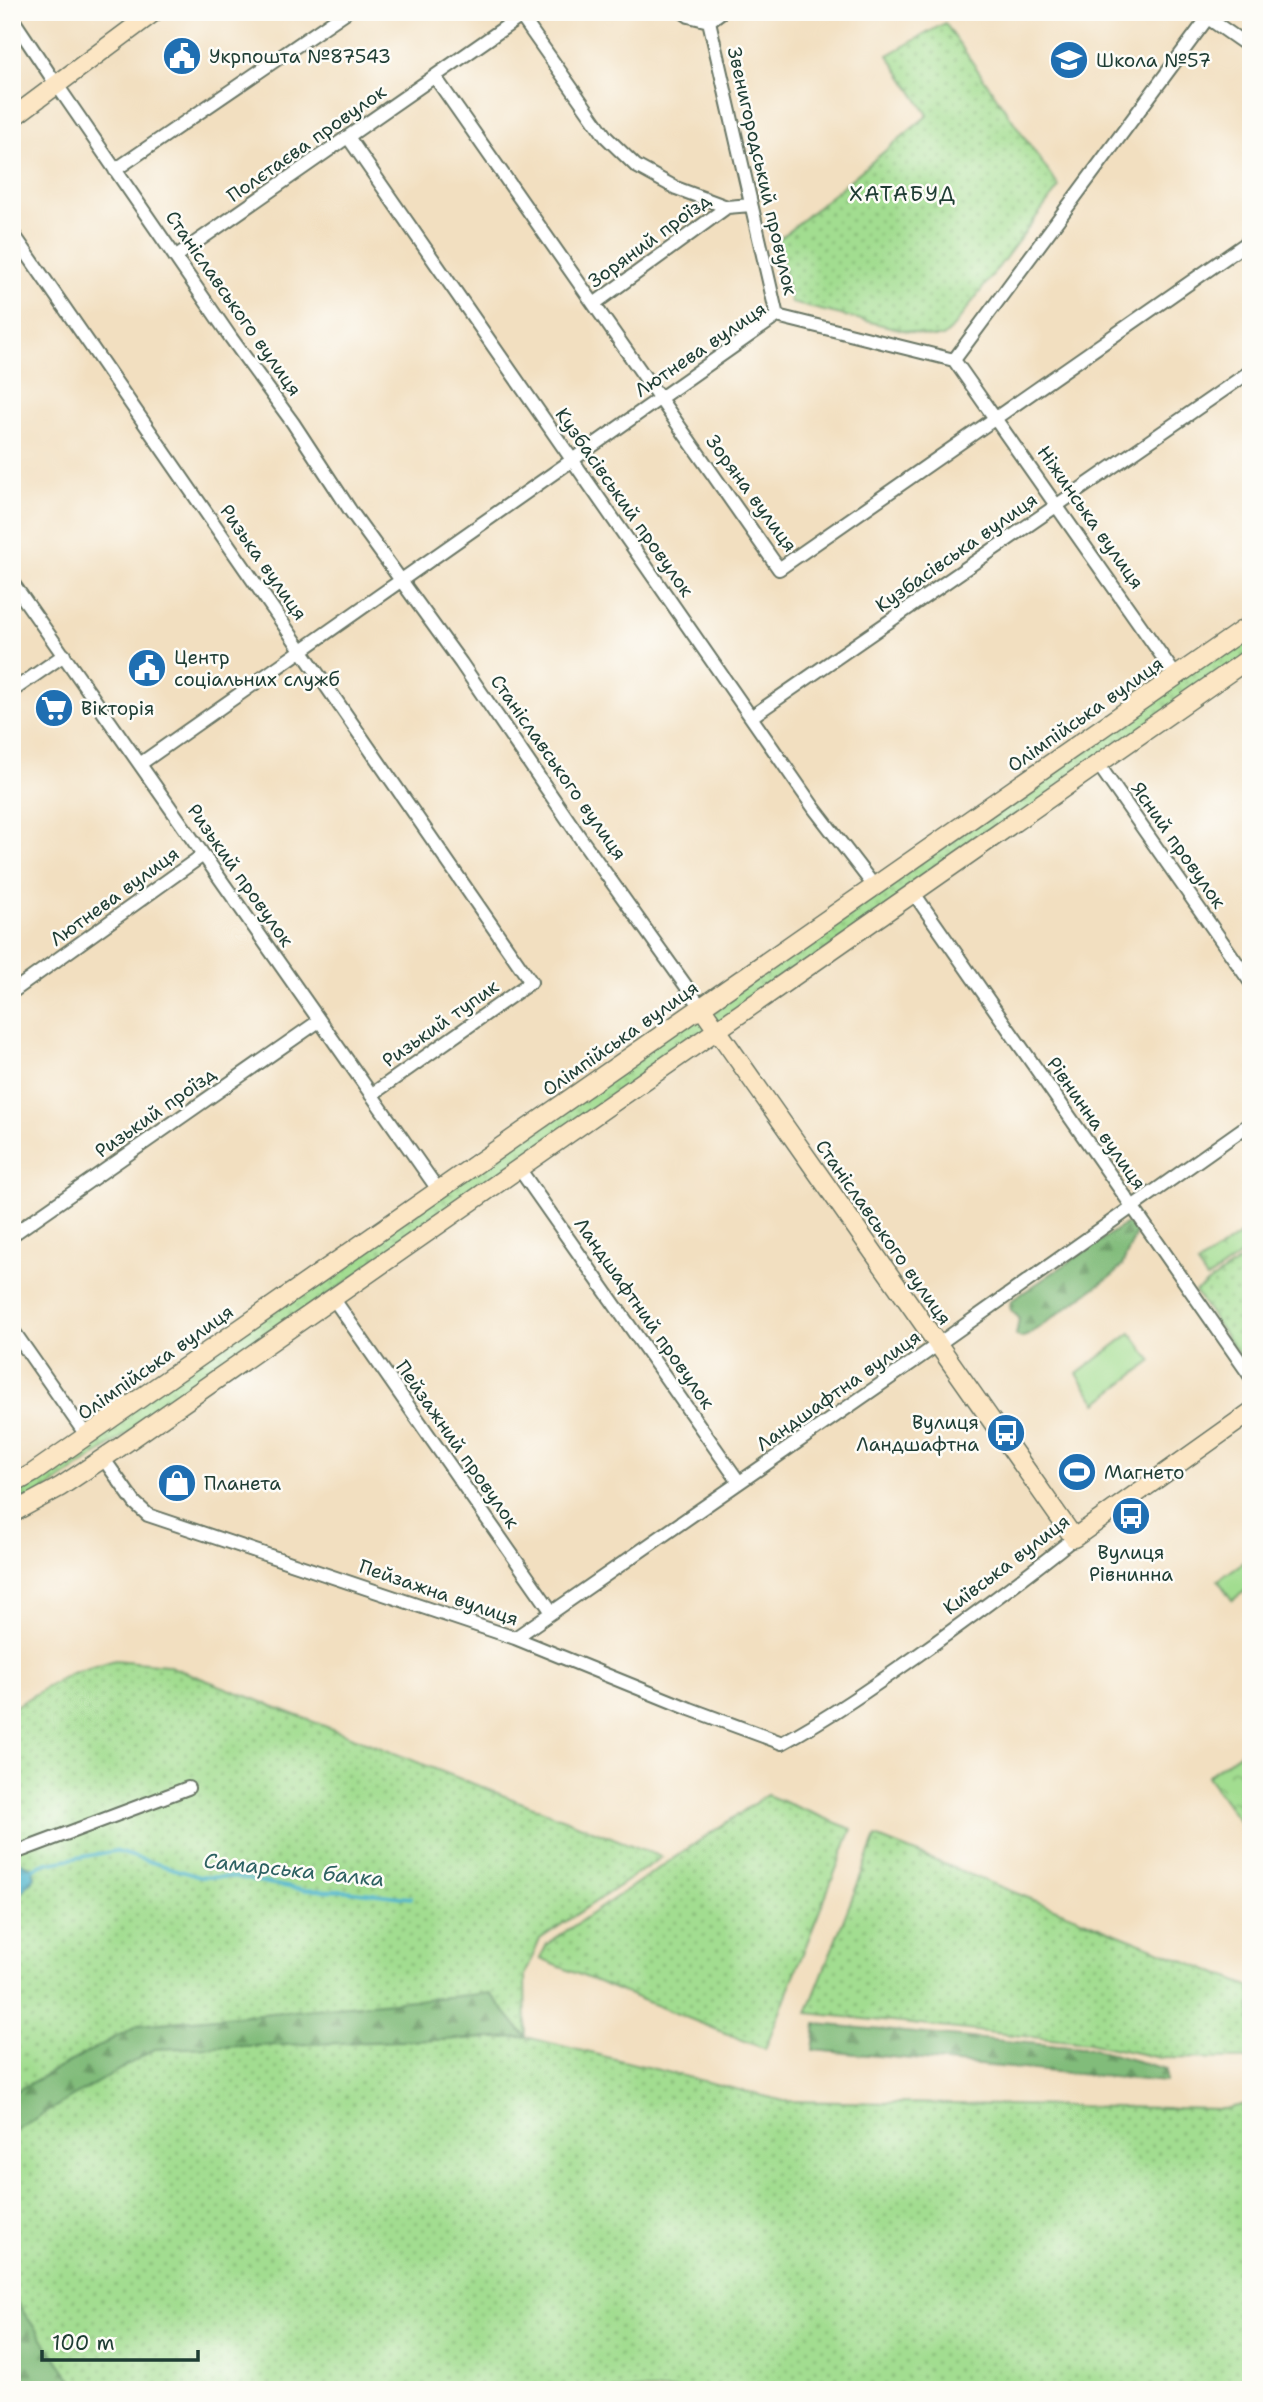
<svg xmlns="http://www.w3.org/2000/svg" width="1263" height="2402" viewBox="0 0 1263 2402" font-family="'Shantell Sans',sans-serif">
	<style>
		.grass { fill: url(#grass-dots); stroke: #608d62; stroke-width: 2 }
		.forest { fill: url(#forest-firs); stroke: #507c57; stroke-width: 2 }
		.park { fill: url(#park-crowns); stroke: #608d62; stroke-width: 2 }
		.garden { fill: #a2dd90; stroke: #608d62; stroke-width: 2 }
		.water { fill: url(#water-waves); stroke: #367980; stroke-width: 2 }
		.lines { fill: none; stroke-linecap: round; stroke-linejoin: round }
		.stream { stroke: #4eb5cd; stroke-width: 3.5 }
		.street-casing { stroke: #697665; stroke-width: 16 }
		.secondary-casing { stroke: #697665; stroke-width: 21 }
		.street { stroke: #fff; stroke-width: 12 }
		.secondary { stroke: #fce6c4; stroke-width: 18 }
		.labels { text-anchor: middle; stroke-width: 5; stroke-linejoin: round; paint-order: stroke }
		.poi-label { font-size: 19px; fill: #1f3d34; stroke: #fdfcf7; text-anchor: start }
		.street-label { font-size: 19px; fill: #1f3d34; stroke: #fdfcf7 }
		.neighbourhood-label { font-size: 21px; letter-spacing: 2px; fill: #1f3d34; stroke: #fdfcf7 }
		.water-label { font-size: 21px; font-style: italic; fill: #2d6162; stroke: #fdfcf7 }
	</style>
	<defs>
		<pattern id="grass-dots" width="8" height="8" patternUnits="userSpaceOnUse" patternTransform="scale(1.75)"><rect width="8" height="8" fill="#a2dd90"/><path d="M2 2h.1M6 6h.1" fill="none" stroke="#83b476" stroke-width="1.8" stroke-linecap="round"/></pattern>
		<pattern id="forest-firs" width="22" height="20" patternUnits="userSpaceOnUse" patternTransform="scale(1.75)"><rect width="22" height="20" fill="#81bc7a"/><path d="M5 1l3.5 6h-7zM16 11l3.5 6h-7z" fill="#699a65"/></pattern>
		<pattern id="park-crowns" width="20" height="18" patternUnits="userSpaceOnUse" patternTransform="scale(1.75)"><rect width="20" height="18" fill="#a2dd90"/><path d="M2 6a3 3 0 1 1 6 0M12 15a3 3 0 1 1 6 0" fill="none" stroke="#83b476"/></pattern>
		<pattern id="water-waves" width="16" height="10" patternUnits="userSpaceOnUse" patternTransform="scale(1.75)"><rect width="16" height="10" fill="#4eb5cd"/><path d="M0 5q4-4 8 0t8 0" fill="none" stroke="#4094a7"/></pattern>
	</defs>
	<rect width="100%" height="100%" fill="#fdfcf7"/>
	<filter id="ink" filterUnits="userSpaceOnUse"><feTurbulence type="fractalNoise" baseFrequency=".0143" numOctaves="2"/><feDisplacementMap in="SourceGraphic" scale="14" xChannelSelector="R" yChannelSelector="G"/><feConvolveMatrix kernelMatrix="1 2 1 2 8 2 1 2 1" color-interpolation-filters="sRGB"/></filter>
	<filter id="wash" filterUnits="userSpaceOnUse"><feTurbulence type="fractalNoise" baseFrequency=".00686" numOctaves="4" result="noise"/><feDisplacementMap in="SourceGraphic" scale="28" xChannelSelector="R" yChannelSelector="G"/><feGaussianBlur stdDeviation="1.57" result="paint"/><feColorMatrix in="noise" values="0 0 0 0 0 0 0 0 0 0 0 0 0 0 0 0 0 1.4 0 .05"/><feComposite in="paint" operator="in"/></filter>
	<g filter="url(#wash)">
		<rect width="100%" height="100%" fill="#f2dfc0"/>
		<path class="grass" d="M945 23 1059 187 951 330 943 337H932L791 303 777 241 928 115 888 55Z
			M1251 624V658L12 1513V1485Z
			M1251 1253V1372L1195 1292Z
			M115 1660 167 1665 662 1857 540 1939 525 1975 526 2037 784 2101 1224 2109 1251 2103V2390H12V1708L69 1674Z
			M767 1795 852 1829 765 2049 540 1959 547 1944Z
			M876 1837 1251 1987V2059L1161 2058 1088 2043 807 2013Z"/>
		<path class="forest" d="M1125 1224H1130L1136 1233 1122 1266 1114 1274 1028 1335 1021 1338 1016 1335 1019 1318C1013 1312 1008 1310 1011 1301Z
			M490 1993 526 2037 155 2049 12 2132V2093L138 2025Z
			M816 2024 1093 2049 1166 2069V2082L813 2050Z
			M12 2296 79 2390H21L12 2378Z"/>
		<path class="park" d="M1251 1227V1248L1207 1279 1197 1265Z
			M1251 1745V1838L1207 1776Z"/>
		<path class="garden" d="M1131 1333 1152 1361 1097 1403 1077 1374Z
			M1251 1557V1587L1232 1600 1218 1580Z"/>
		<path class="water" d="M13 1858 33 1868 35 1877 22 1892 12 1898Z"/>
		<g class="lines">
			<path class="stream" d="M29 1870 47 1863 115 1851 200 1877H236L303 1890 347 1891 411 1898"/>
		</g>
	</g>
	<g filter="url(#ink)">
		<g class="lines">
			<g class="street-casing">
				<path id="street" d="M683 12 689 16 709 21
					M521 16 606 137 636 166 676 188 727 207 751 205
					M12 18 54 81
					M1208 18 1251 48
					M709 21 777 316
					M709 21 721 12
					M435 77 779 569 1251 240
					M57 85 231 338 293 423 350 510 461 663 581 839 701 1007
					M348 137 814 808 874 886
					M115 170 346 12
					M12 232 531 982 371 1095
					M175 257 527 12
					M594 304 727 207
					M954 360 1212 12
					M954 360 1176 676
					M12 582 439 1191
					M12 691 64 655
					M751 717 1251 371
					M140 764 777 316 954 360
					M1098 764 1251 983
					M913 892 1251 1377
					M12 992 203 855
					M518 1167 739 1482
					M12 1235 319 1021
					M333 1298 552 1612
					M12 1329 86 1435
					M103 1458 135 1503 148 1515 515 1638 690 1709 782 1743C830 1717 874 1686 918 1655 971 1617 1023 1579 1074 1538
					M515 1638 920 1357 1251 1123
					M12 1854 188 1788"/>
			</g>
			<g class="secondary-casing">
				<path id="secondary" d="M12 118 154 12
					M701 1007 1074 1538 1251 1412
					M12 1485 33 1473 1251 624
					M12 1513 60 1487 117 1449 1251 657"/>
			</g>
			<use href="#street" class="street"/>
			<use href="#secondary" class="secondary"/>
		</g>
	</g>
	<defs>
		<g id="civic-disc" transform="scale(2.0125)"><circle r="9.5" fill="#1f6fb2" stroke="#fdfcf7"/><path d="M-.6-6.5H3V-4.5H.6V-3L4-1V1h2V6H-6V1h2V-1L-.6-3ZM-1.2 2.5V6h2.4V2.5Z" fill="#fff"/></g>
		<g id="school-disc" transform="scale(2.0125)"><circle r="9.5" fill="#1f6fb2" stroke="#fdfcf7"/><path d="M0-5L7-2L0 1L-7-2ZM-4 1L0 2.5L4 1V4Q0 6-4 4Z" fill="#fff"/></g>
		<g id="supermarket-disc" transform="scale(2.0125)"><circle r="9.5" fill="#1f6fb2" stroke="#fdfcf7"/><path d="M-6-5.5h2.5l.6 2H6L4.5 2H-2.5L-4.4-4H-6ZM-1.5 3.2a1.3 1.3 0 1 0 .1 0ZM3 3.2a1.3 1.3 0 1 0 .1 0Z" fill="#fff"/></g>
		<g id="bus-disc" transform="scale(2.0125)"><circle r="9.5" fill="#1f6fb2" stroke="#fdfcf7"/><path d="M-5-6H5V4H4V6H2V4H-2V6H-4V4H-5ZM-3.5-4V0h7V-4ZM-3.5 1.2v1.5H-2V1.2ZM2 1.2v1.5H3.5V1.2Z" fill="#fff"/></g>
		<g id="stadium-disc" transform="scale(2.0125)"><circle r="9.5" fill="#1f6fb2" stroke="#fdfcf7"/><path d="M0-5a6.5 5 0 1 0 0 10a6.5 5 0 1 0 0-10ZM-3.5-1.8h7v3.6h-7Z" fill="#fff"/></g>
		<g id="shop-disc" transform="scale(2.0125)"><circle r="9.5" fill="#1f6fb2" stroke="#fdfcf7"/><path d="M-5-2.5h2.3a2.7 3.5 0 0 1 5.4 0H5L5.5 6h-11ZM-1.5-2.5h3a1.5 2.3 0 0 0-3 0Z" fill="#fff"/></g>
	</defs>
	<g fill-rule="evenodd">
		<use href="#civic-disc" x="182" y="56"/>
		<use href="#school-disc" x="1069" y="60"/>
		<use href="#civic-disc" x="147" y="668"/>
		<use href="#supermarket-disc" x="54" y="708"/>
		<use href="#bus-disc" x="1006" y="1433"/>
		<use href="#stadium-disc" x="1077" y="1472"/>
		<use href="#shop-disc" x="177" y="1483"/>
		<use href="#bus-disc" x="1131" y="1516"/>
	</g>
	<g class="labels">
		<g class="poi-label">
			<text x="209" y="63">Укрпошта №87543</text>
			<text x="1096" y="67">Школа №57</text>
			<text x="174" y="664">Центр<tspan x="174" dy="22">соціальних служб</tspan></text>
			<text x="81" y="715">Вікторія</text>
			<text x="979" y="1429" text-anchor="end">Вулиця<tspan x="979" dy="22">Ландшафтна</tspan></text>
			<text x="1104" y="1479">Магнето</text>
			<text x="204" y="1490">Планета</text>
			<text x="1131" y="1559" text-anchor="middle">Вулиця<tspan x="1131" dy="22">Рівнинна</tspan></text>
		</g>
		<g class="street-label">
			<text transform="translate(306 143) rotate(-35)" y="7">Полєтаєва провулок</text>
			<text transform="translate(763 171) rotate(77)" y="7">Звенигородський провулок</text>
			<text transform="translate(649 240) rotate(-36)" y="7">Зоряний проїзд</text>
			<text transform="translate(234 303) rotate(55)" y="7">Станіславського вулиця</text>
			<text transform="translate(700 349) rotate(-34)" y="7">Лютнева вулиця</text>
			<text transform="translate(752 493) rotate(54)" y="7">Зоряна вулиця</text>
			<text transform="translate(625 502) rotate(55)" y="7">Кузбасівський провулок</text>
			<text transform="translate(1091 517) rotate(55)" y="7">Ніжинська вулиця</text>
			<text transform="translate(956 552) rotate(-35)" y="7">Кузбасівська вулиця</text>
			<text transform="translate(264 562) rotate(55)" y="7">Ризька вулиця</text>
			<text transform="translate(1085 714) rotate(-35)" y="7">Олімпійська вулиця</text>
			<text transform="translate(559 767) rotate(55)" y="7">Станіславського вулиця</text>
			<text transform="translate(1179 845) rotate(55)" y="7">Ясний провулок</text>
			<text transform="translate(241 875) rotate(55)" y="7">Ризький провулок</text>
			<text transform="translate(114 896) rotate(-36)" y="7">Лютнева вулиця</text>
			<text transform="translate(440 1023) rotate(-35)" y="7">Ризький тупик</text>
			<text transform="translate(620 1038) rotate(-35)" y="7">Олімпійська вулиця</text>
			<text transform="translate(155 1112) rotate(-35)" y="7">Ризький проїзд</text>
			<text transform="translate(1097 1123) rotate(55)" y="7">Рівнинна вулиця</text>
			<text transform="translate(884 1232) rotate(55)" y="7">Станіславського вулиця</text>
			<text transform="translate(645 1313) rotate(55)" y="7">Ландшафтний провулок</text>
			<text transform="translate(155 1362) rotate(-35)" y="7">Олімпійська вулиця</text>
			<text transform="translate(838 1390) rotate(-35)" y="7">Ландшафтна вулиця</text>
			<text transform="translate(458 1444) rotate(55)" y="7">Пейзажний провулок</text>
			<text transform="translate(1006 1564) rotate(-37)" y="7">Київська вулиця</text>
			<text transform="translate(439 1592) rotate(19)" y="7">Пейзажна вулиця</text>
		</g>
		<g class="neighbourhood-label">
			<text x="903" y="201">ХАТАБУД</text>
		</g>
		<g class="water-label">
			<text transform="translate(294 1870) rotate(6)" y="7">Самарська балка</text>
		</g>
	</g>
	<rect width="1263" height="2402" fill="none" stroke="#fdfcf7" stroke-width="42"/>
	<path d="M42 2350v10h156v-10" fill="none" stroke="#1f3d34" stroke-width="3.5"/>
	<text x="52" y="2350" font-size="21" fill="#1f3d34" stroke="#fdfcf7" stroke-width="5" paint-order="stroke">100 m</text>
</svg>
